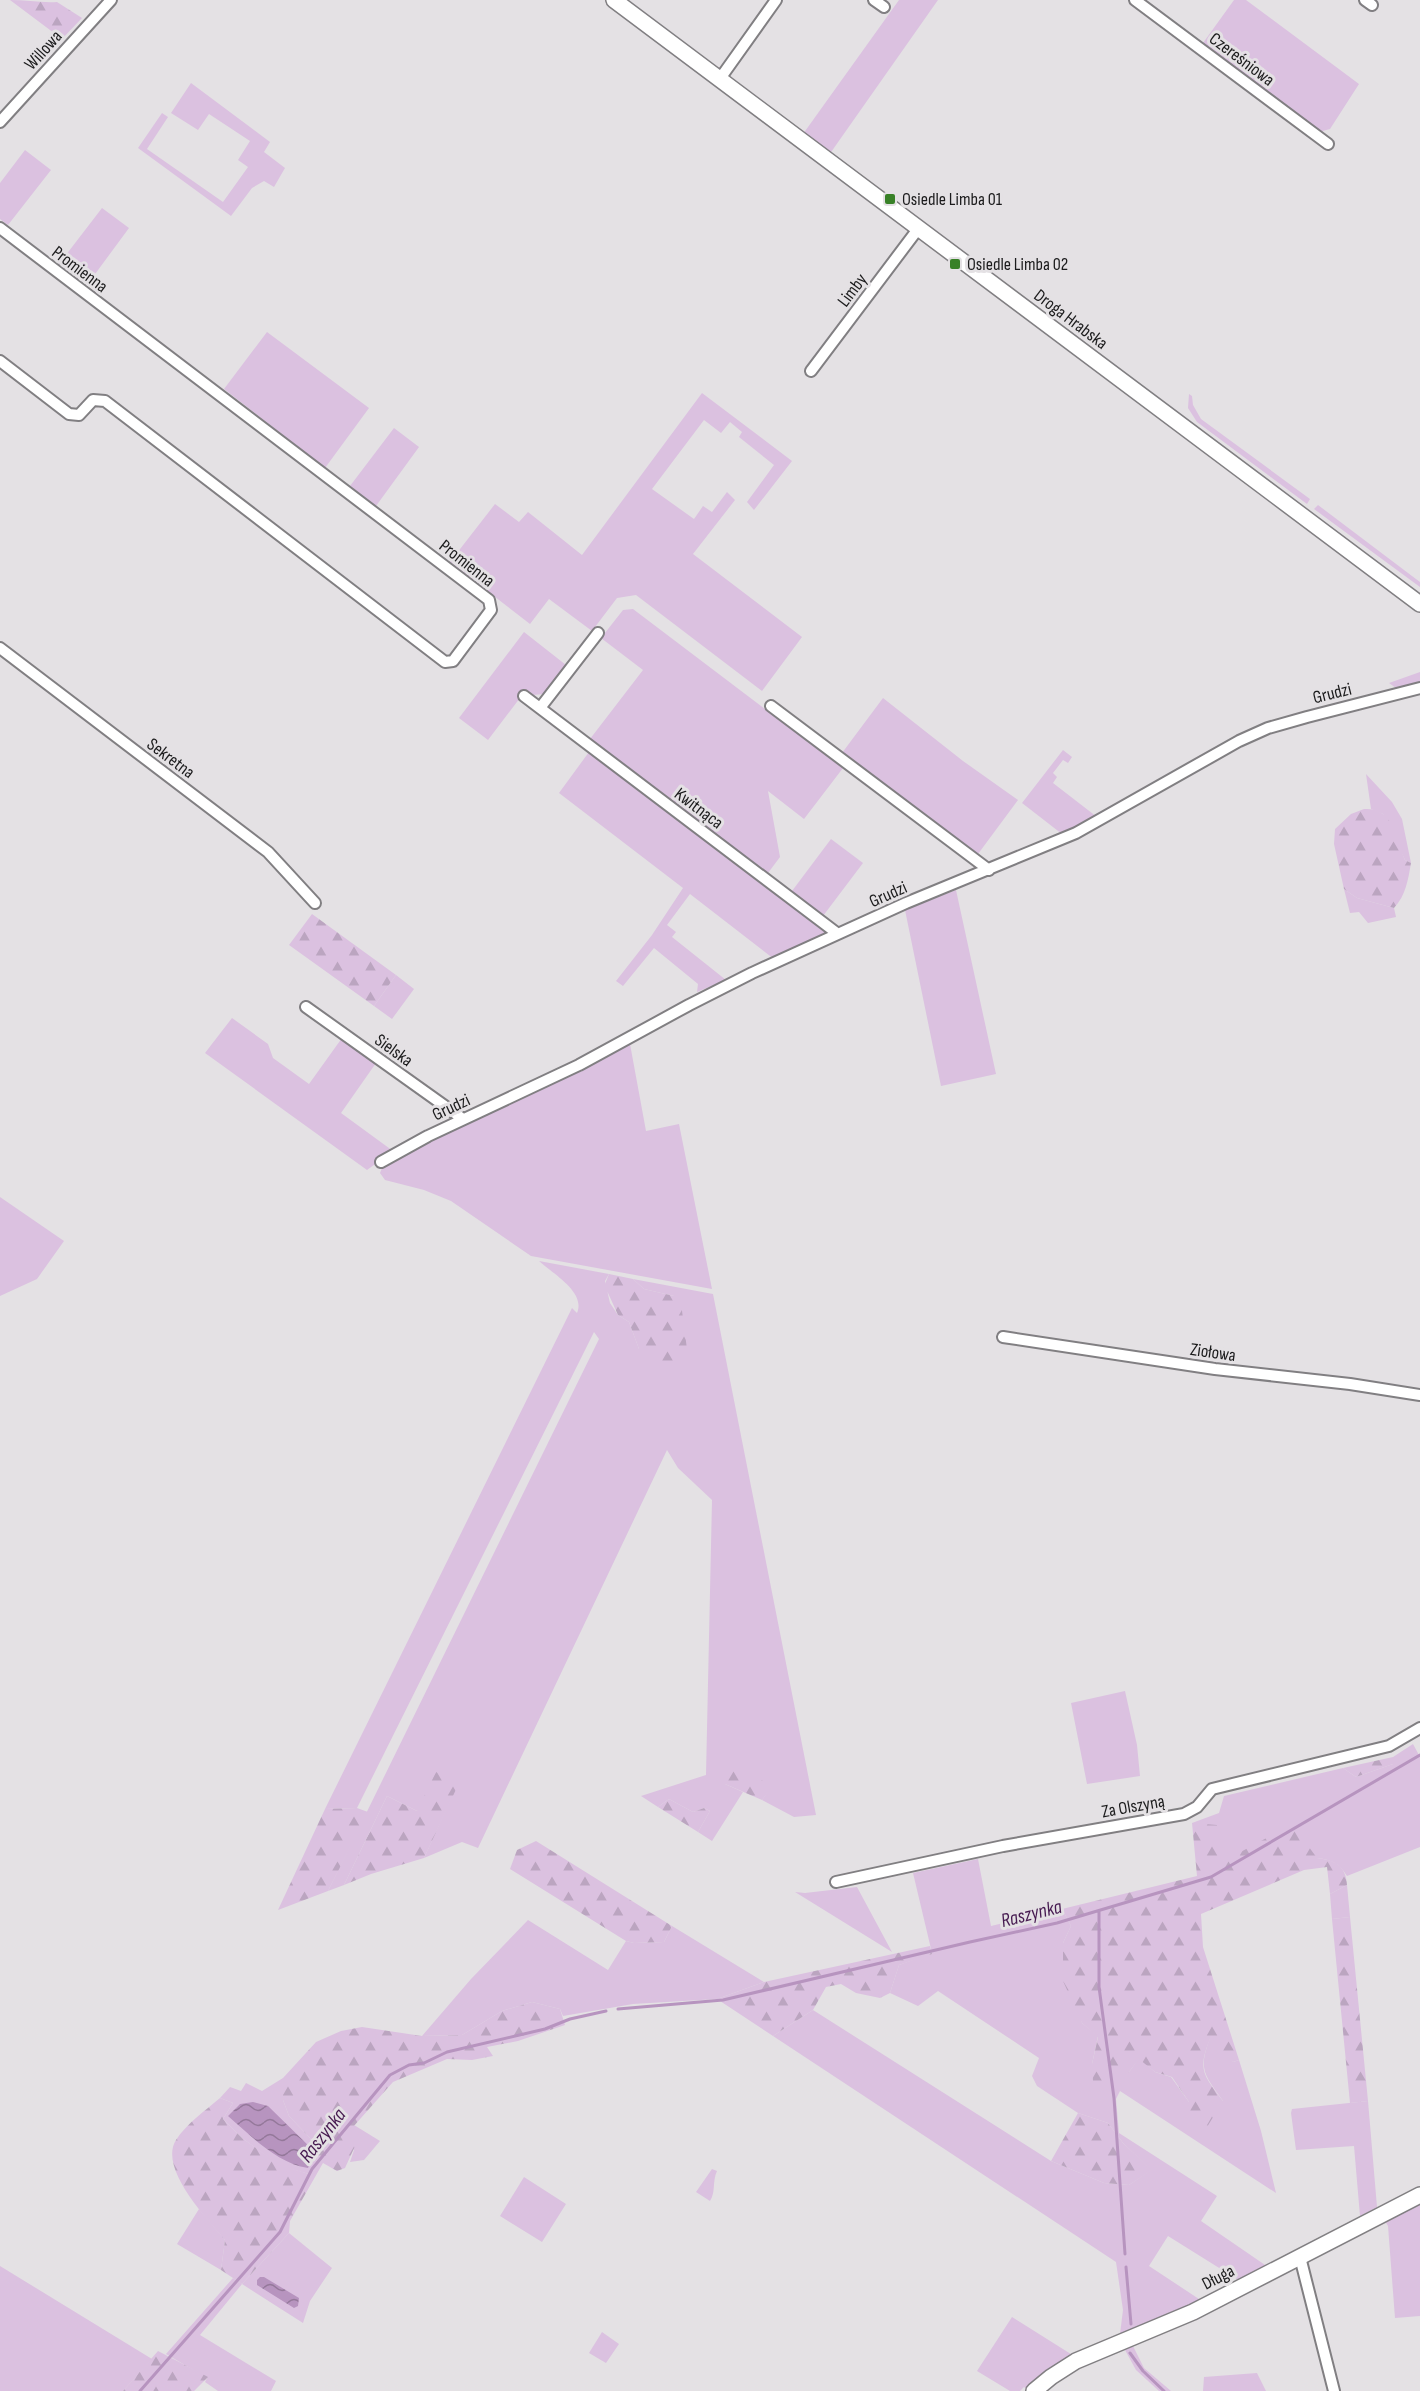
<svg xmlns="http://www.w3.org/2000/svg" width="1420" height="2391" viewBox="0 0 1420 2391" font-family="'Sofia Sans Condensed',sans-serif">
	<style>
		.green { fill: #dbc1e0 }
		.forest { fill: url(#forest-firs) }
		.water { fill: url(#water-waves) }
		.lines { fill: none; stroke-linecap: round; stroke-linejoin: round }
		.stream { stroke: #b794bf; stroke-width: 3 }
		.street-casing { stroke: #817f82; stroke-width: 14 }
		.secondary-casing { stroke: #817f82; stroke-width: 18 }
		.street { stroke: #fff; stroke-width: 10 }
		.secondary { stroke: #fff; stroke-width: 15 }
		.poi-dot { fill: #388127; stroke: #e4e1e4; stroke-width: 2 }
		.labels { text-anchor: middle; stroke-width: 6; stroke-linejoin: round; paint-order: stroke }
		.street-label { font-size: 18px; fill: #1b1b1c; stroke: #e4e1e4 }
		.poi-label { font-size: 18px; fill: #1b1b1c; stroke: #e4e1e4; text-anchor: start }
		.water-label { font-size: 20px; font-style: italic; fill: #461a50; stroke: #e4e1e4 }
	</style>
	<defs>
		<pattern id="forest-firs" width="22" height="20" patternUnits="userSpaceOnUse" patternTransform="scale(1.5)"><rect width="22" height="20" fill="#dbc1e0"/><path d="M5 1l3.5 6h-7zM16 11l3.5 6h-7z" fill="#bba5c0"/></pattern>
		<pattern id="water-waves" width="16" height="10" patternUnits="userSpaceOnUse" patternTransform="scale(1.5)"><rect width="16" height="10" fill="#b794bf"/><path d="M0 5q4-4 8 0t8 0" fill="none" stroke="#94789a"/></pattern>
	</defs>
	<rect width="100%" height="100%" fill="#e4e1e4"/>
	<path class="green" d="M899 0H938L829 155 803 134Z
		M1234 0H1246L1359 84 1330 129 1319 132 1203 43Z
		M191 83 270 142 264 152 285 168 274 187 264 181 252 188 231 216 138 148 162 113 168 117 147 149 223 202 248 167 238 160 250 141 209 114 198 130 171 113Z
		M25 150 51 170 8 225 0 219V183Z
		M102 208 129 228 87 285 59 264Z
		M267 332 369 408 325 468 224 389Z
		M702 393 792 461 754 510 747 502 774 465 739 437 742 432 730 422 721 433 704 420 652 489 694 519 703 506 712 512 727 492 735 500 693 554 802 637 762 691 636 595 617 598 592 631 549 599 530 624 450 562 495 504 519 522 528 512 582 555Z
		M1189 394 1192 396 1193 405 1201 419 1310 499 1307 504 1197 422 1188 408Z
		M394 428 419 447 376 506 350 486Z
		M1318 505 1408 573 1420 582V587L1314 509Z
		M633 609 843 768 804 819 768 791 780 857 768 873 590 739 643 670 601 638 623 610Z
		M524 632 566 665 543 694 533 695 526 690 488 740 459 718Z
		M1420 672V682L1396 688 1389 683Z
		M883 698 963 761 1018 800 978 854 842 753Z
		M1063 750 1072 757 1068 763 1063 760 1053 773 1057 777 1053 783 1097 817 1062 834 1022 803Z
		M589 752 824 926 826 929 825 936 774 959 690 894 667 925 676 932 672 937 726 980 697 992 698 984 654 948 623 986 616 981 652 935 683 888 559 793Z
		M1366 774 1392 802 1402 819 1411 863 1405 860 1383 814 1371 809Z
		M831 839 863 863 823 916 792 891Z
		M1344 889 1357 898 1394 908 1396 917 1368 923 1359 912 1350 913Z
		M956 890 996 1074 941 1086 905 910Z
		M396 975 414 989 392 1019 374 1006Z
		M232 1018 268 1044 273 1058 309 1084 342 1038 376 1063 341 1113 393 1151 367 1170 205 1053Z
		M630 1044 646 1131 679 1124 712 1289 531 1256 451 1201 424 1190 385 1180 380 1173 384 1163 437 1134 534 1093Z
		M0 1197 64 1241 37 1279 0 1296Z
		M539 1261 609 1274 605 1281 610 1303 618 1315 629 1322 639 1349 674 1296 644 1289 633 1279 713 1294 816 1815 794 1817 762 1800 771 1787 725 1784 743 1792 712 1841 698 1832 710 1811 704 1808 693 1812 669 1799 658 1807 641 1796 706 1775 712 1500 678 1468 667 1450 478 1848 462 1842 424 1858 458 1783 417 1811 387 1796 344 1885 328 1891 599 1339 594 1332 357 1808 325 1809 572 1308 577 1313C586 1292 553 1274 539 1261Z
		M1125 1691 1137 1745 1140 1776 1087 1784 1071 1703Z
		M1413 1744 1420 1757V1847L1347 1876C1339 1863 1332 1860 1317 1858L1224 1861 1192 1823 1219 1813 1224 1796 1343 1768 1356 1777 1393 1764V1757Z
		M978 1859 991 1926 1062 1909 1071 1926 1063 1943 1082 2023 1098 2036 1092 2064 1129 2072 1139 2058 1155 2072 1171 2077 1189 2102 1223 2101C1204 2074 1198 2070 1210 2038L1233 2062 1239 2060 1261 2131 1276 2193 1120 2091 1116 2099 1119 2133 1217 2196 1201 2221 1268 2267 1240 2281 1168 2236 1149 2266 1202 2301 1120 2334 1123 2310 1116 2262 773 2036 813 2010 1051 2161 1104 2183 1129 2185 1151 2170 1123 2143 1108 2123 1078 2113 1037 2086 1032 2076 1039 2058 938 1991 918 2006 890 1993 899 1965 932 1953 913 1873Z
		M1347 1885 1350 1917 1332 1919 1330 1894Z
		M857 1887 892 1952 795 1892 805 1893Z
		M528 1920 608 1970 626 1941 634 1943 664 1942 672 1926 764 1982 717 1999 633 2004 563 2016 560 2009 532 2002 502 2011 462 2035 422 2036 471 1979Z
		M283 2078V2100L289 2116 310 2138 318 2158 309 2174 280 2166 242 2138 223 2119 233 2103 220 2098 230 2087 241 2091 246 2083 262 2091Z
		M1368 2101 1377 2207 1360 2216 1354 2146 1296 2150 1291 2113 1292 2109Z
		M354 2125 380 2141 364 2160 350 2162 354 2150 344 2136Z
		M712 2169 717 2171C712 2182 716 2192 710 2201L696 2192Z
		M524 2177 566 2204 542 2242 500 2216Z
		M1420 2204V2316L1395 2318 1388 2226 1385 2221Z
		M199 2209 225 2240 221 2270 177 2244Z
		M289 2233 332 2268 310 2301 303 2323 242 2284 200 2335 276 2381 271 2391H218L205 2382 207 2378 166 2354 233 2278 242 2284Z
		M0 2266 152 2359 123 2391H0Z
		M1012 2317 1074 2356 1050 2369 1027 2389 1024 2387 1020 2391H1010L977 2371Z
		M602 2332 619 2344 606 2363 589 2353Z
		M1133 2346 1144 2368 1171 2391H1159L1136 2370 1125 2350Z
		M1257 2373 1266 2391H1203L1204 2377Z"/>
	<path class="forest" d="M10 0C26 0 42 3 57 2L82 18 62 39Z
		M1364 809C1394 807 1396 839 1405 860L1411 863C1408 880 1406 895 1394 908L1357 898 1344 889 1334 844 1335 829 1351 814Z
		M312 914 396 975 374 1006 289 945Z
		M609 1274 633 1279 644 1289 674 1296 681 1303 688 1357C675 1366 663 1367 647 1363L639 1349 629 1322 618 1315 608 1293 603 1289Z
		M1393 1757V1764L1356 1777 1343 1768Z
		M734 1771 766 1782 772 1787 762 1800 725 1784 728 1772Z
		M436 1772 459 1783 424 1858 371 1874 344 1885 387 1796 417 1811Z
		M669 1799 693 1812 704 1808 710 1811 698 1832 658 1807Z
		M357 1808 368 1812 328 1891 278 1910 325 1809Z
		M1192 1823 1217 1825 1224 1861 1292 1824 1317 1858C1334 1860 1346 1865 1347 1885L1330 1894 1327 1867 1304 1870 1201 1914 1203 1947 1239 2060 1233 2062 1222 2055 1210 2039C1197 2071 1204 2075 1223 2101L1207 2127 1189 2126V2102L1172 2077 1155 2072 1139 2059 1129 2072 1114 2086 1093 2081 1092 2064 1098 2037 1082 2023 1063 1981V1943L1071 1926 1062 1909 1197 1876Z
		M536 1841 672 1926 664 1942 634 1943 626 1941 510 1869 517 1850Z
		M1350 1917 1368 2101 1350 2103 1332 1919Z
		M930 1946 932 1954 899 1965 890 1993 880 1998 856 1993 841 1984 826 1987 813 2010 773 2036 717 1999 764 1982Z
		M532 2002 560 2009 565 2025 518 2041 487 2047 493 2056 472 2060 447 2059 393 2082 345 2136 356 2144 345 2168 337 2171 323 2163 290 2221 289 2233 242 2284 221 2270 225 2240C208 2220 158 2168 176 2140 186 2124 206 2110 220 2098L233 2103 223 2119 242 2138 280 2165 309 2174 318 2158 310 2138 289 2116 283 2100V2078L316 2042 341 2031 362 2027 422 2036 462 2035 502 2011Z
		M1078 2113 1108 2123 1123 2143 1152 2170 1129 2185 1104 2183 1051 2161Z
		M158 2351 208 2377 194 2391H123Z"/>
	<path class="water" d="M253 2102 268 2106 315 2152 308 2168C277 2163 251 2136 228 2116L240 2104Z
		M260 2277H264L299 2298 298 2306 294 2308 257 2285V2280Z"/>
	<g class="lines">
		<path class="stream" d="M1099 1911V1987L1114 2098 1125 2254
			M618 2009 723 2000 970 1942 1057 1923 1211 1877 1420 1755
			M1126 2267 1131 2324
			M1130 2353 1143 2371 1164 2391
			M140 2391 280 2232 312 2169 390 2075 409 2065 424 2063 447 2052 545 2029 570 2019 606 2011"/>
		<g class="street-casing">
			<path id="street" d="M874 0 884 7
				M1135 0 1328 144
				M1365 0 1372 5
				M719 80 776 0
				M0 122 111 0
				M0 228 489 600 491 610 453 661 445 662 105 401 93 400 79 415 69 414 0 361
				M811 371 918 229
				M0 648 268 852 315 903
				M524 696 838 934
				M771 706 989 870
				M540 708 598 633
				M306 1007 463 1119
				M381 1162 428 1136 579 1065 689 1005 752 973 906 903 1076 833 1239 741 1268 728 1307 717 1420 688
				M1003 1337 1215 1369 1350 1384 1420 1395
				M836 1882 1003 1846 1184 1814 1197 1807 1212 1789 1389 1746 1420 1728
				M1300 2257 1334 2391"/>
		</g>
		<g class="secondary-casing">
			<path id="secondary" d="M614 0 1420 604
				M1034 2391 1051 2377 1076 2361 1193 2312 1420 2195"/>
		</g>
		<use href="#street" class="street"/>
		<use href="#secondary" class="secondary"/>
	</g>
	<g class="poi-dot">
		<rect x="884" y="193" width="12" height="12" rx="3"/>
		<rect x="949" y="258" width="12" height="12" rx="3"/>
	</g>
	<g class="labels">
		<g class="street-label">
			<text transform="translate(43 50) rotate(-48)" y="6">Willowa</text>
			<text transform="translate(1242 59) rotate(37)" y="6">Czereśniowa</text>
			<text transform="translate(80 269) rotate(37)" y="6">Promienna</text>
			<text transform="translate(852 290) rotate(-53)" y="6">Limby</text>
			<text transform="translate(1071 319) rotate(37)" y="6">Droga Hrabska</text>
			<text transform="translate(467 563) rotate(38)" y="6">Promienna</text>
			<text transform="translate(1332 693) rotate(-14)" y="6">Grudzi</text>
			<text transform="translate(171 758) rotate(37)" y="6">Sekretna</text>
			<text transform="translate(699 808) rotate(37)" y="6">Kwitnąca</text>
			<text transform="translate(888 894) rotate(-24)" y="6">Grudzi</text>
			<text transform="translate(394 1050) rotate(36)" y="6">Sielska</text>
			<text transform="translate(451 1107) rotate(-25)" y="6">Grudzi</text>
			<text transform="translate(1213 1352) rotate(8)" y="6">Ziołowa</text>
			<text transform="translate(1133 1806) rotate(-10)" y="6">Za Olszyną</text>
			<text transform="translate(1218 2277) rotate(-27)" y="6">Długa</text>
		</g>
		<g class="poi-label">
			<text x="902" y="205">Osiedle Limba 01</text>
			<text x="967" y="270">Osiedle Limba 02</text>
		</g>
		<g class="water-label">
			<text transform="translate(1031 1913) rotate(-14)" y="7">Raszynka</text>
			<text transform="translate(322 2135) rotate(-52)" y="7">Raszynka</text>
		</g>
	</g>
</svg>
